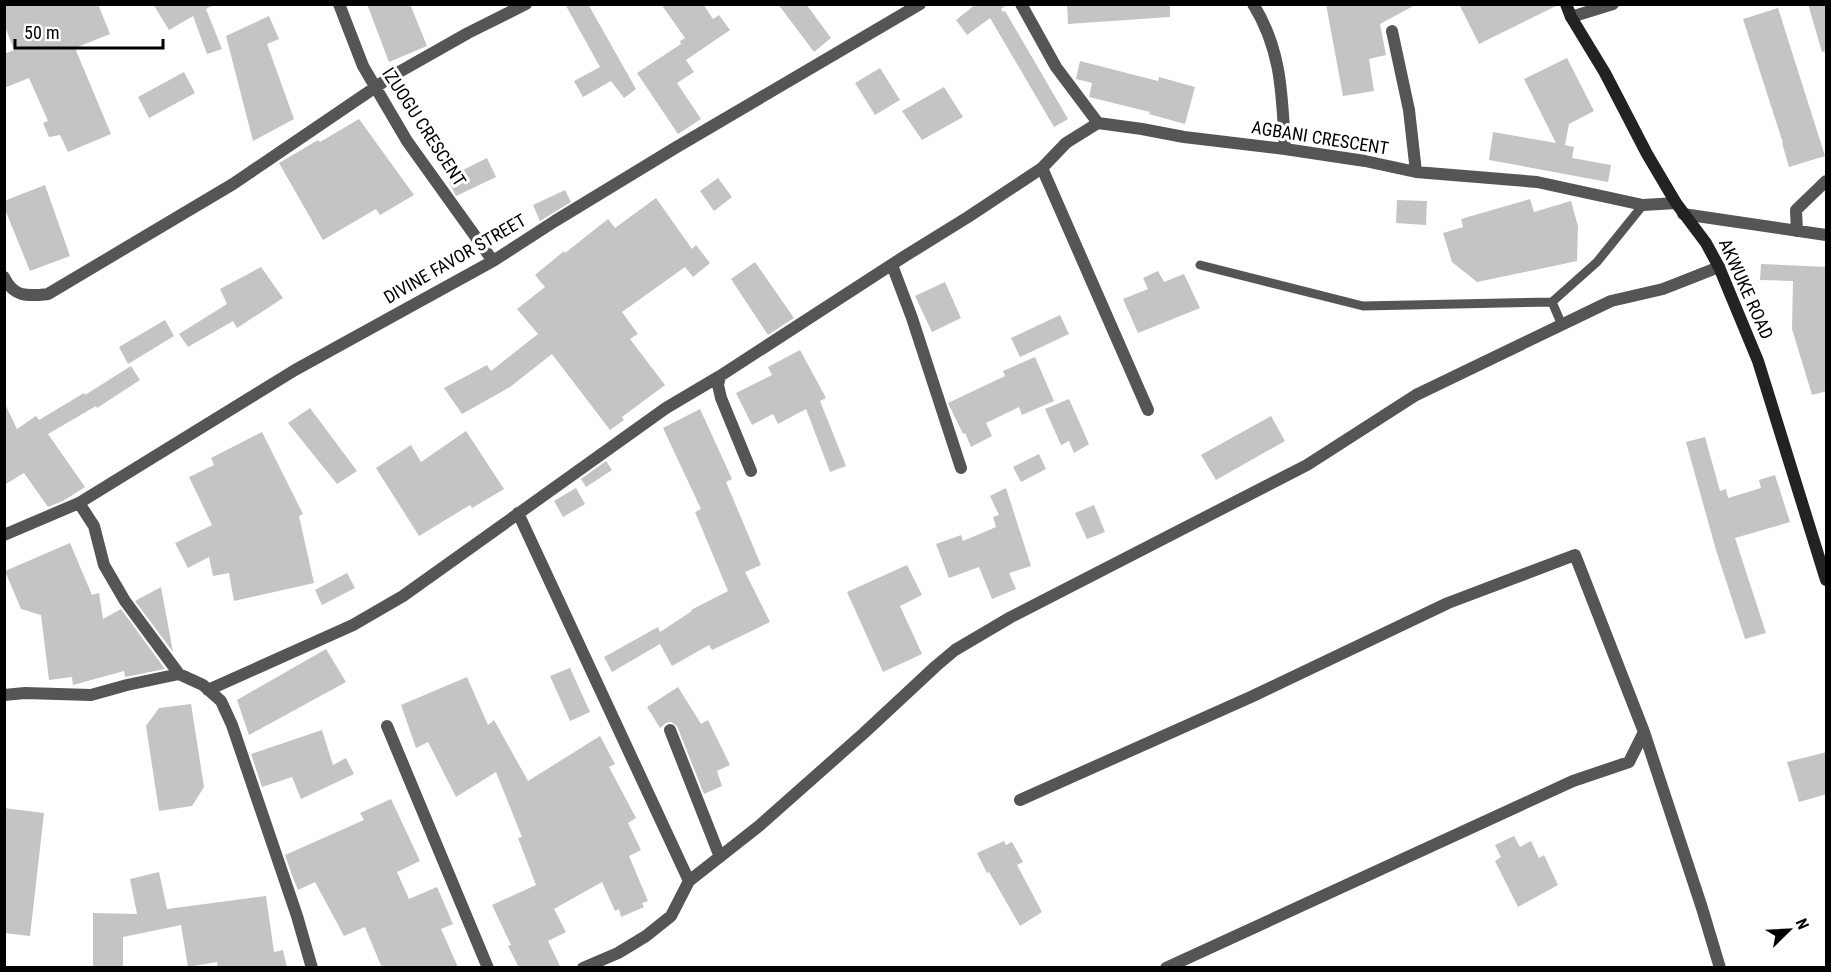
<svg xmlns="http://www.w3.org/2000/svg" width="1831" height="972" viewBox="0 0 1831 972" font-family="'Roboto Condensed',sans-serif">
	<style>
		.building { fill: #c4c4c4 }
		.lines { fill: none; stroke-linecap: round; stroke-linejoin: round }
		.service { stroke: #555; stroke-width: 9 }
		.minor { stroke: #555; stroke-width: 12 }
		.secondary { stroke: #222; stroke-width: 12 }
		.labels { text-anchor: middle; stroke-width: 6; stroke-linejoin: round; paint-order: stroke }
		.street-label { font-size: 18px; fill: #000; stroke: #fff }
	</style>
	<rect width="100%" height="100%" fill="#fff"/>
	<path class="building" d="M4 4H98L110 34 75 48 111 134 68 152 60 135 49 137 43 123 48 121 29 78 4 88V54L14 50 4 24Z
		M153 4H215L206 9 222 49 207 54 193 16 169 30Z
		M367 4H410L427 46 389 62Z
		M565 4H588L636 89 624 98 611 81 583 97 574 81 600 67Z
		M661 4H703L713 19 719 15 730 30 686 60 694 72 677 83 701 119 678 134 637 73 681 44 680 41 685 38Z
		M778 4H806L831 38 814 52Z
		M976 4H1008L1001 9 1003 12 1005 11 1068 119 1054 127 990 18 967 35 956 20Z
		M1067 4H1170V17L1068 24Z
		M1326 4H1417L1380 24 1386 55 1369 59 1374 91 1343 96Z
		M1459 4H1558V5L1479 44Z
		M1808 4H1827V51L1822 52Z
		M1778 8 1825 156 1789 167 1782 143H1783L1743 19Z
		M269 16 279 39 267 44 294 119 253 141 226 36Z
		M1567 58 1594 111 1569 124 1565 145 1574 147 1572 158 1611 165 1608 182 1489 160 1493 132 1556 143 1524 79Z
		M1080 61 1158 81 1159 77 1195 87 1185 124 1149 114 1150 112 1089 97 1092 83 1076 79Z
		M880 68 900 100 875 115 855 83Z
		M184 72 195 93 149 118 138 97Z
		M944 87 963 117 922 140 902 111Z
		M359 119 414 195 380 215 376 209 323 240 279 163 318 140 320 142Z
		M487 158 496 177 456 196 447 178Z
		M718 178 732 197 714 211 700 191Z
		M45 185 70 256 30 271 4 207V201Z
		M565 190 571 202 540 221 533 205Z
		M656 198 692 249 696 245 710 263 693 277 685 267 622 312 638 334 630 339 665 385 622 417 624 420 610 430 552 354 510 387 462 414 444 388 487 365 491 371 538 334 517 309 545 287 535 275 564 251 565 253 608 219 615 228Z
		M1530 199 1534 212 1571 201 1578 226 1577 261 1477 282 1452 262 1443 233 1463 227 1461 219Z
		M1397 200 1427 201 1426 225 1396 223Z
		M755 262 794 318 768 335 731 279Z
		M1761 264 1827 267V391L1812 395 1792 329 1793 281 1760 280Z
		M261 267 283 298 237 328 233 321 188 347 179 334 227 304 220 289Z
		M1158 271 1164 282 1184 274 1200 308 1138 333 1123 299 1148 289 1143 278Z
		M945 282 961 318 932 332 915 296Z
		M1060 315 1069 334 1020 357 1011 338Z
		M165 320 174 336 128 364 119 347Z
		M800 350 826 398 820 401 846 466 830 472 806 409 778 424 773 414 752 425 736 393 772 375 768 367Z
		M1035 357 1054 401 1022 415 1019 407 986 423 992 436 971 447 965 433 963 434 948 403 1005 376 1003 371Z
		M131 366 140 380 97 408 96 406 48 434 85 487 63 501 48 507 24 473 4 485V402L17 429 36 416 39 420 84 393 85 395Z
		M1069 399 1089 444 1074 453 1069 441 1061 445 1045 409Z
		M310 408 357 471 337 484 288 423Z
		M700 409 732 479 726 482 761 565 745 572 770 622 712 650 709 645 672 666 660 644 612 672 604 657 658 627 660 632 692 611 691 610 728 591 695 512 701 509 663 428Z
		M1271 416 1285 441 1216 480 1201 455Z
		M466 431 504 489 472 508 470 505 419 536 376 468 411 445 421 462Z
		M262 432 303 514 299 516 314 583 234 601 229 573 213 576 209 557 188 568 175 543 212 525 189 477 214 465 211 458Z
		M1705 437 1720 491 1726 489 1728 498 1761 488 1759 480 1775 475 1790 522 1735 538 1766 633 1745 639 1716 550 1686 442Z
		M1039 454 1046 469 1021 482 1013 467Z
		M606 461 612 470 586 487 581 479Z
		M576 488 585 504 563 517 554 501Z
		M1006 488 1031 566 1009 573 1016 589 992 599 979 567 949 578 936 544 961 535 963 541 996 527 993 517 999 515 990 496Z
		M1094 505 1105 532 1087 539 1075 513Z
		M70 543 92 595 99 593 103 619 121 609 165 669 125 677 124 671 73 685 72 677 49 680 41 615 21 609 5 571Z
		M907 565 922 595 900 606 922 654 883 672 847 592Z
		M347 573 355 588 322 605 315 590Z
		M161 587 173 652 135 601Z
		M326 649 346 682 249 735 237 700Z
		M570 668 590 712 570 721 550 676Z
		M467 677 488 725 494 720 528 781 600 736 615 764 609 767 636 818 628 823 641 850 629 856 648 901 642 903 644 907 621 917 619 909 615 911 602 882 554 909 566 932 548 941 561 968H519L508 946 511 945 492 905 536 885 518 838 522 837 496 772 456 797 428 742 416 748 401 705Z
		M678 687 701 724 708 720 730 765 717 771 722 786 704 794 677 726 671 722 666 723 660 728 647 707Z
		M191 704 204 787 192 806 159 811 146 726 159 708Z
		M322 730 333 765 346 758 354 774 301 799 292 777 262 787 251 754Z
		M1827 752V794L1799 802 1787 762Z
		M391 799 420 861 397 872 409 899 437 887 453 924 441 929 458 967 382 968 365 927 344 936 315 882 298 890 293 878 285 855 364 820 360 813Z
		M4 808 44 813 30 936 4 933Z
		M1514 836 1520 847 1531 841 1539 858 1544 855 1558 885 1518 907 1495 861 1501 857 1495 845Z
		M1004 841 1006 845 1012 842 1023 862 1017 865 1042 912 1020 926 989 872 987 873 977 853Z
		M159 872 167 909 266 896 274 952 283 950 287 968H218L217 962 188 967 181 925 123 937V968H93V913L137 914 130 879Z"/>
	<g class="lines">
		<path class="service" d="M1200 265 1363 306 1552 302 1597 262 1643 205
			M1552 302 1562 325"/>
		<path class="minor" d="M339 4 363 66 407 141 493 261
			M1021 4 1056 67 1098 123 1142 129 1184 137 1285 149 1365 161 1416 172 1537 182 1643 205 1676 203
			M1253 4C1282 50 1282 96 1285 149
			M1571 17 1613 4
			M1392 31 1409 110 1416 172
			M1042 168 1148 410
			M1683 214 1826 235
			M1797 231 1796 210 1826 181
			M892 265 912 318 961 468
			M4 277C14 298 28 296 48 294L233 184 392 76 468 33 526 4
			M751 471 721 398 718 385 720 376 905 256 968 217 1042 168 1066 143 1098 123
			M79 503 94 526 104 565 125 601 179 674 203 685 221 701 232 725 297 916 312 968
			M518 513 689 881
			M4 535 79 503 295 370 493 261 555 221 675 148 920 4
			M208 690 353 625 403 596 666 408 720 376
			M4 695 25 693 91 695 127 685 179 674
			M387 726 488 968
			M670 730 720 857
			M1020 800 1253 696 1448 603 1575 555 1644 732 1702 908 1720 968
			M583 968 618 953 646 936 671 916 689 881 759 826 864 733 936 666 955 650 1011 617 1307 465 1416 395 1611 301 1663 289 1719 267
			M1166 968 1573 781 1629 762 1644 732"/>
		<path class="secondary" d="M1566 4 1571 17 1605 73 1647 154 1676 203 1706 243 1719 267 1758 361 1826 580"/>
	</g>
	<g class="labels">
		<g class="street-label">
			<text transform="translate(424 127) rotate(57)" y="6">IZUOGU CRESCENT</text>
			<text transform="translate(1320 138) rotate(9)" y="6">AGBANI CRESCENT</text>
			<text transform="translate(455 259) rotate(-30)" y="6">DIVINE FAVOR STREET</text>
			<text transform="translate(1746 289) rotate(66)" y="6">AKWUKE ROAD</text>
		</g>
	</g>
	<rect width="1831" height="972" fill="none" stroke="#000000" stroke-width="12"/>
	<g transform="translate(1789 930) rotate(66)" stroke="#ffffff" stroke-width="4.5" paint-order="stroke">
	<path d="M0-4.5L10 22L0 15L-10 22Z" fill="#000000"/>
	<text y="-9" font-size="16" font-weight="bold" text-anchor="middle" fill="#000000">N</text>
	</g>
	<path d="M15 39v9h148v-9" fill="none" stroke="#000000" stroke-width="3"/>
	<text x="24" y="39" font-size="18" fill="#000000" stroke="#ffffff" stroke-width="4.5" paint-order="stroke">50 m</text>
</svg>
